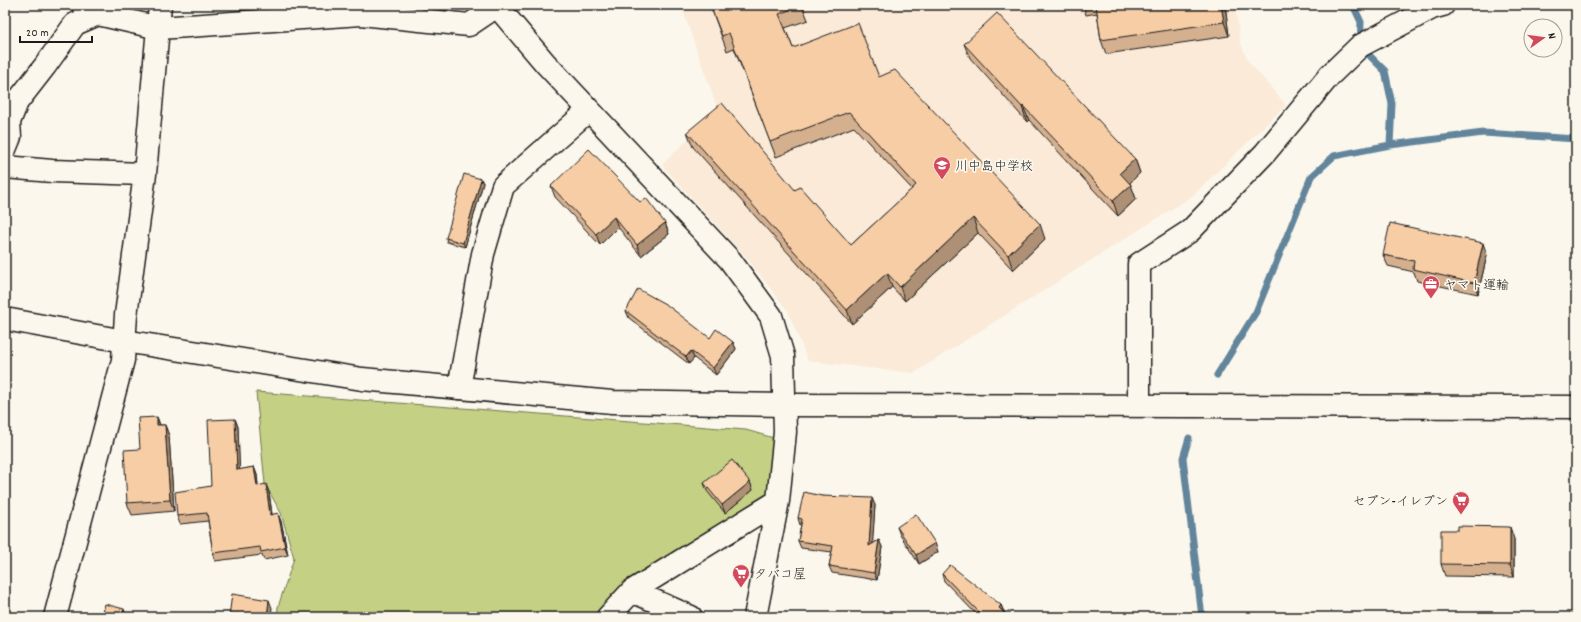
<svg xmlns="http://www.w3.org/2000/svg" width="1581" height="622" viewBox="0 0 1581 622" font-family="Dekko,'Klee One',sans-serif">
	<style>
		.built { fill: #faead7 }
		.green { fill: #c4d083; stroke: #707650 }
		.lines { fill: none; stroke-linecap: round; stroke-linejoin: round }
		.stream { stroke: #62859b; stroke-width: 7 }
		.minor-casing { stroke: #1c1c1c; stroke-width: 25 }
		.tertiary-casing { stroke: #1c1c1c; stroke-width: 25 }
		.minor { stroke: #fbf7ec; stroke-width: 22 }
		.tertiary { stroke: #fbf7ec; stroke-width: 22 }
		.wall { fill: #d4b08f; stroke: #1c1c1c }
		.shaded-wall { fill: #ad9074; stroke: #1c1c1c }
		.building { fill: #f7cda6; stroke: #1c1c1c }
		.labels { text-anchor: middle; stroke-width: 3.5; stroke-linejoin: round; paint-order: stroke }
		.poi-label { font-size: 13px; fill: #1c1c1c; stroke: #fbf7ec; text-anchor: start }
	</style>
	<rect width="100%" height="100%" fill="#fbf7ec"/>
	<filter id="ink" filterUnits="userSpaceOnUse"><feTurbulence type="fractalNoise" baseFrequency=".025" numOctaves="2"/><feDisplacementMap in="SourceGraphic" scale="8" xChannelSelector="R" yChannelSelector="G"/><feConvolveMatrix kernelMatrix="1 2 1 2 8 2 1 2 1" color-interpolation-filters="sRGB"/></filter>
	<g filter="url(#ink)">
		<path class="built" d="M681 5H1235L1240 42 1248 61 1286 105 1192 196 914 373 808 361 788 311 750 262 662 165 718 110Z"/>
		<path class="green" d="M256 392 746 430 777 439 778 501 602 617H277L278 607 294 558 281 513 265 484Z"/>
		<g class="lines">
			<path class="stream" d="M1390 145 1483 133 1576 139
				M1217 375 1256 312 1311 177 1334 156 1390 145 1392 104 1385 71 1360 46 1361 22 1353 5
				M1189 438 1183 458 1202 617"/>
			<g class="minor-casing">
				<path id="minor" d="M83 5 98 14 159 28 361 14 469 25 497 6
					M496 5 546 64 730 260 771 316 783 356 785 432 778 501 755 617
					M5 149 10 137 9 122 17 102 45 66 75 24 98 14
					M5 167 52 171 145 174
					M459 388 483 254 503 186 589 110
					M1139 405V264L1190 231 1265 153 1330 75 1360 46 1432 8 1443 5
					M632 591 691 617
					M55 617 123 360 126 315 145 174 160 5
					M608 617 632 591 778 501"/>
			</g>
			<g class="tertiary-casing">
				<path id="tertiary" d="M5 319 124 341 362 379 612 402 784 405 1576 407"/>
			</g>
			<use href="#minor" class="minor"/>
			<use href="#tertiary" class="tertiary"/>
		</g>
		<path class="wall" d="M710 5H802L808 20 785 28 793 48 879 77 1045 239 1013 270 978 233 905 301 892 287 852 324 693 147 687 132 795 190 851 245 912 189 854 127 776 157 734 48 727 51Z
			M1083 5H1225L1229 36 1106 54 1101 40 1097 13 1086 15Z
			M964 44 1135 159 1140 173 1130 183 1136 199 1118 216 1029 120 1027 122 970 58Z
			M481 179 483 183 465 247 447 242 446 238Z
			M551 186 640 202 665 223 669 234 641 256 618 227 600 245 555 197Z
			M1383 255H1487L1478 294 1417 281 1414 272 1388 266Z
			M626 311 710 338 733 342 736 349 716 375 694 358 689 364 629 318Z
			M157 417 160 425H165L169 436 174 511 132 515 127 503 140 449Z
			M235 419 238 427 239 470 254 467 257 475 258 486 269 492 272 514 281 521 288 555 264 560 262 555 215 561 213 553 208 521 180 524 177 516 211 486Z
			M750 482 753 490 725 513 707 491 704 483Z
			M822 496 875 505 872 544 879 540 882 547 877 580 832 573 829 566 832 552 801 548 798 541 801 525H800L798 518Z
			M897 527 935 543 938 552 919 564 900 535Z
			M1514 539V577L1445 576 1441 564Z
			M942 574 1001 605 1004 612 1009 617H976V616L977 615 944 581Z"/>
		<path class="shaded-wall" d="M1221 5H1225L1229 36 1224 22Z
			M1023 106 1029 120 1027 122 1022 107Z
			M1135 159 1140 173 1125 188 1120 173Z
			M481 179 483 183 465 247 463 243Z
			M1131 185 1136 199 1118 216 1113 201Z
			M614 217 618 227 600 245 596 234Z
			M973 218 978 233 905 301 900 287Z
			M665 223 669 234 641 256 637 245Z
			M1040 224 1045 239 1013 270 1008 255Z
			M1483 243 1487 255 1478 294 1474 283Z
			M887 273 892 287 852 324 847 310Z
			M733 342 736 349 716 375 713 368Z
			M691 351 694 358 689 364 686 357Z
			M157 417 161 428 157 425Z
			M235 419 238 427 240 478 237 470Z
			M165 425 169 436 174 511 170 500Z
			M254 467 257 475 259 494 257 486Z
			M750 482 753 490 725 513 722 505Z
			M266 484 269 492 273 523 270 515Z
			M872 498 875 505 872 553 869 546Z
			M278 513 281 521 288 555 285 547Z
			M1510 527 1514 539V577L1510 565Z
			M879 540 882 547 877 580 874 573Z
			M935 543 938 552 919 564 916 555Z
			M269 600 272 608 271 617H267Z
			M1001 605 1004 612 999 608Z
			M124 609 126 617H122Z"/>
		<path class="building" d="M710 5H802L779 14 793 48 858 23 879 77 895 70 1040 224 1008 255 973 218 900 287 887 273 847 310 687 132 722 103 795 190 800 187 851 245 916 185 849 112 770 142 729 33 722 36Z
			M1096 5H1221L1224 22 1101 40Z
			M997 13 1135 159 1120 173 1131 185 1113 201 1023 106 1022 107 964 44Z
			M589 149 640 202 646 198 665 223 637 245 614 217 596 234 551 186Z
			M464 174 481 179 463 243 446 238Z
			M1390 223 1483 243 1474 283 1413 269 1414 261 1383 255Z
			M638 289 667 305 710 338 716 329 733 342 713 368 691 351 686 357 626 311Z
			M157 417V425H165L170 500 127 503 124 450 140 449 138 418Z
			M235 419 237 470 254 467 257 486 266 484 270 515 278 513 285 547 261 552 260 547 213 553 207 513 177 516 175 492 211 486 208 420Z
			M732 460 750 482 722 505 704 483Z
			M804 492 822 496 872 498 869 546 879 540 874 573 829 566 833 546 798 541 802 519 798 518Z
			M916 514 935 543 916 555 897 527Z
			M1458 526 1510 527V565L1441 564V530H1458Z
			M950 565 1001 605 999 608 1009 617H977L976 616 979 612 942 574Z
			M232 594 269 600 267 617H229Z
			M105 604 124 609 122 617H102Z"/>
	</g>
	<defs>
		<g id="school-pin" transform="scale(0.9)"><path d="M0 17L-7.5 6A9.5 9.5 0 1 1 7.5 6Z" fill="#d1495b" stroke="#fbf7ec"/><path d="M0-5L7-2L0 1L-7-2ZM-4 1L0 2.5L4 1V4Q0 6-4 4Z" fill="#fff"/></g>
		<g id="office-pin" transform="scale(0.9)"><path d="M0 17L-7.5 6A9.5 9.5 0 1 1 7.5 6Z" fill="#d1495b" stroke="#fbf7ec"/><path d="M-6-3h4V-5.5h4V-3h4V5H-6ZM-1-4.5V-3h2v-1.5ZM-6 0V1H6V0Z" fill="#fff"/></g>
		<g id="supermarket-pin" transform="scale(0.9)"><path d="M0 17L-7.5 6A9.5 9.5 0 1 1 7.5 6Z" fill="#d1495b" stroke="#fbf7ec"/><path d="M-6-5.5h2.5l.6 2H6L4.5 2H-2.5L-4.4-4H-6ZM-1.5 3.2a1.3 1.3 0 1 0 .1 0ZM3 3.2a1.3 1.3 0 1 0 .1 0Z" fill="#fff"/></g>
	</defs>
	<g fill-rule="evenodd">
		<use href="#school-pin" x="942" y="165"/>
		<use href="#office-pin" x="1431" y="284"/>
		<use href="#supermarket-pin" x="1461" y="500"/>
		<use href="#supermarket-pin" x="741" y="573"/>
	</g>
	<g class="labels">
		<g class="poi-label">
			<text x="955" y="170">川中島中学校</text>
			<text x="1444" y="289">ヤマト運輸</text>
			<text x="1448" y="505" text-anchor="end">セブン-イレブン</text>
			<text x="754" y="578">タバコ屋</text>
		</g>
	</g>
	<rect width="1581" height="622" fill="none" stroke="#fbf7ec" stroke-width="20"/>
	<rect x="10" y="10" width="1561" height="602" fill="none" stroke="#1c1c1c" stroke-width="1.5" filter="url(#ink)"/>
	<g transform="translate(1543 38) rotate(76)"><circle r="19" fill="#fbf7ec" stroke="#a29f99"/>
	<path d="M0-3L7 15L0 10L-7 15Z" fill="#d1495b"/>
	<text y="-6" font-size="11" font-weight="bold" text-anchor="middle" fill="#1c1c1c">N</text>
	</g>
	<path d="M20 36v6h72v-6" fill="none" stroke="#1c1c1c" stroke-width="2"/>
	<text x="26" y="36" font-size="12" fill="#1c1c1c" stroke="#fbf7ec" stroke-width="3" paint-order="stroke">20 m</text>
</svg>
